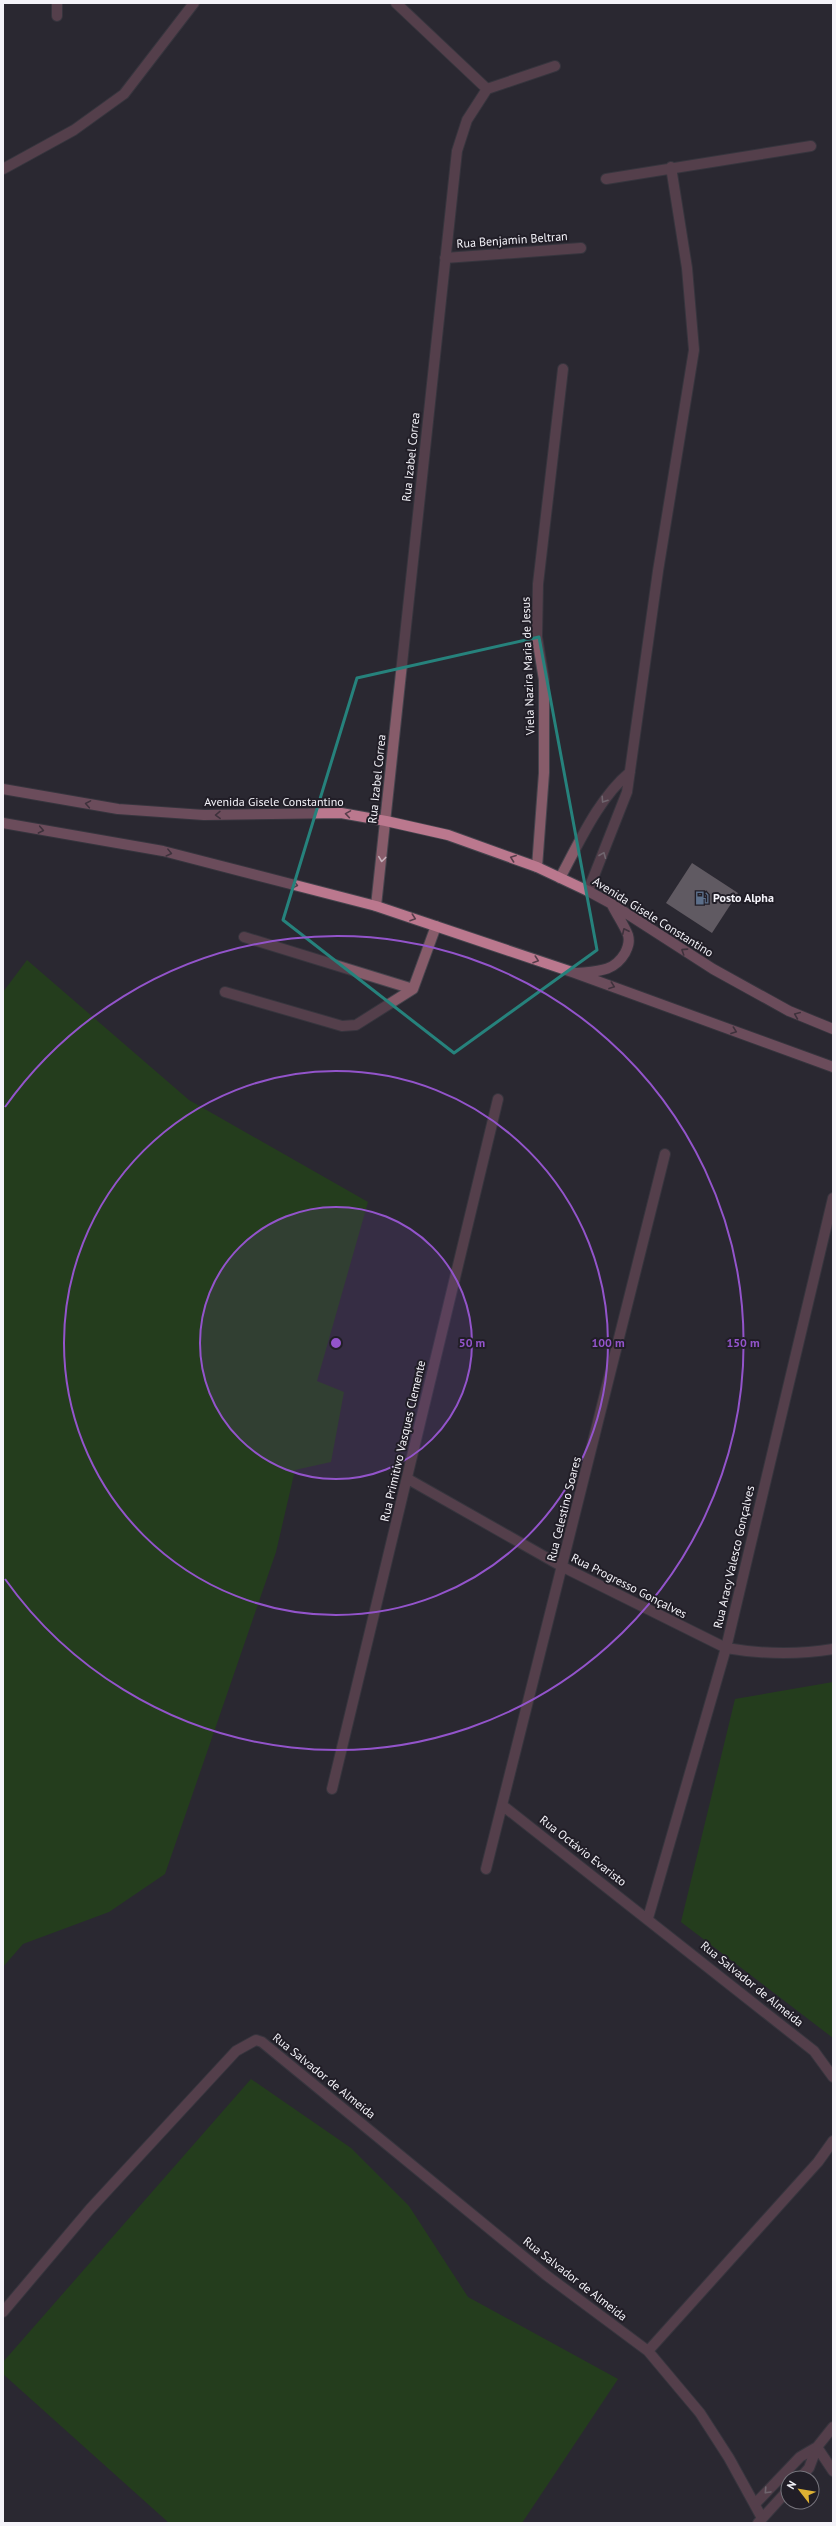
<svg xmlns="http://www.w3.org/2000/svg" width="836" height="2526" viewBox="0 0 836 2526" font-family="'PT Sans',sans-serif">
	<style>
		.green { fill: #1e5706 }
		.building { fill: #a3979d }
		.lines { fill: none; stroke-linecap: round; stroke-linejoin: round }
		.lane-casing { stroke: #46444d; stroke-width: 12 }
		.street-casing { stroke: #46444d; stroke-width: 12 }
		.secondary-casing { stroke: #46444d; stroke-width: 12 }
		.lane { stroke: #875c6a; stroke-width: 10 }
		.street { stroke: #875c6a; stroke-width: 10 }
		.secondary { stroke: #bb788e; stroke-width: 10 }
		.oneway { stroke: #c3afb9 }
		.oneway2 { stroke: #573e4b }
		.marked { fill: none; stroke: #26827c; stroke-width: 3; stroke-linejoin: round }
		.ring { fill: none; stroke: #9354cb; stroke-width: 2 }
		.labels { text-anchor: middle; stroke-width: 4; stroke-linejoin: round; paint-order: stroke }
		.street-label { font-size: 12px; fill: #f4f3f9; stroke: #211e27 }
		.poi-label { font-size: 12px; font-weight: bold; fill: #f4f3f9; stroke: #211e27; text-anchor: start }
		.centre { fill: #9354cb; stroke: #211e27; stroke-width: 2 }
		.ring-label { font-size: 12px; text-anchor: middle; font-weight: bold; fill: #9354cb; stroke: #211e27; stroke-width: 4; stroke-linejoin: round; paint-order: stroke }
	</style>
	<rect width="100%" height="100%" fill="#2a2831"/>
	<path class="green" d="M27 960 189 1100 368 1202 317 1381 344 1392 331 1462 295 1470 276 1552 165 1874 109 1912 23 1944 3 1967V992Z
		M833 1682V2038L681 1922 735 1699Z
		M251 2079 351 2148 409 2206 468 2297 618 2379 522 2523H169L3 2374V2362Z"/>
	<path class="building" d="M692 863 738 893 712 933 666 903Z"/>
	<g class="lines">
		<g class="lane-casing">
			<path id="lane" d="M57 3V16
				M606 179 811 146
				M537 867 544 773V680L537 637 538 584 563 369
				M560 878C580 841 598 799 630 772
				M588 891 627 792 658 571 694 350 687 268 671 167
				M244 937 413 989
				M225 992 342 1026 356 1025 413 989 436 926"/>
		</g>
		<g class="street-casing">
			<path id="street" d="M396 3 487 89
				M3 169 74 130 124 94 194 3
				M445 258 581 248
				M376 906 457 151 467 120 487 89 555 66
				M408 1479 563 1567 726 1648C761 1654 797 1655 833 1649
				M332 1789 498 1099
				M502 1805 814 2051 833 2077
				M486 1869 665 1154
				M648 1918 726 1648 833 1198
				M3 2312 90 2209 236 2051 256 2040 262 2042 546 2275 648 2351 700 2413 729 2458 762 2518
				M648 2351 818 2162 833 2141
				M817 2447 833 2471
				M800 2478 809 2468 817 2447 833 2427
				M755 2504 800 2457 817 2447
				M758 2523 788 2490"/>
		</g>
		<g class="secondary-casing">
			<path id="secondary" d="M3 789 118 809 204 815 341 813 386 821 448 835 537 867 588 891 612 904 713 969 789 1011 833 1029
				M3 823 163 851 376 906 575 973 833 1067
				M577 973C598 971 614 972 625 953 628 947 630 942 628 935 624 925 617 915 612 905"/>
		</g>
		<use href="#lane" class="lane"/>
		<use href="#street" class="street"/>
		<use href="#secondary" class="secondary"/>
	</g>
	<defs><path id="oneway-chevron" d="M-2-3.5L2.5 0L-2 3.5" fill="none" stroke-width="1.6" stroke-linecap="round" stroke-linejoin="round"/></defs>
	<g class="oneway">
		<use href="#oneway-chevron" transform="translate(604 800) rotate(124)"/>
		<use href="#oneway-chevron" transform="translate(603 855) rotate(-68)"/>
		<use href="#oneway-chevron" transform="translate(382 859) rotate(97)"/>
		<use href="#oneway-chevron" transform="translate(767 2491) rotate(133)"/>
	</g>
	<g class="oneway2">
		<use href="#oneway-chevron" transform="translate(88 804) rotate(-170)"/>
		<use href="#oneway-chevron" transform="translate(348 814) rotate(-171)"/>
		<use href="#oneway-chevron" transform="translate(218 815) rotate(179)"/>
		<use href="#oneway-chevron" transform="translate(41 830) rotate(11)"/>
		<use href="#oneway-chevron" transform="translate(169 853) rotate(14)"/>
		<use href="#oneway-chevron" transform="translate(513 858) rotate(-160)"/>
		<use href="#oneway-chevron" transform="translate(295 885) rotate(14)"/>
		<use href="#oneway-chevron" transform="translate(413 918) rotate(19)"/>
		<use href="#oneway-chevron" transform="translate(625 931) rotate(-115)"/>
		<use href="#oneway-chevron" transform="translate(684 951) rotate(-147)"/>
		<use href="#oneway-chevron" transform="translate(536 960) rotate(19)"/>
		<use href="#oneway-chevron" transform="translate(612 986) rotate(20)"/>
		<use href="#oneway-chevron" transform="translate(797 1015) rotate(-157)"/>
		<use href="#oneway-chevron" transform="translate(734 1031) rotate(20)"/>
	</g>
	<path d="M0 0H836V2526H0ZM539 637 597 950 454 1053 283 920 357 678Z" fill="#2a2831" fill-opacity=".55" fill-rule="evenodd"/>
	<path class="marked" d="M539 637 597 950 454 1053 283 920 357 678Z"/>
	<circle cx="336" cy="1343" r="136" fill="#9354cb" fill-opacity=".12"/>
	<g class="ring">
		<circle cx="336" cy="1343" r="136"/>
		<circle cx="336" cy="1343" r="272"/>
		<path d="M5 1107A407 407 0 1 1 5 1579"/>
	</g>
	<defs>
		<g id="fuel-bare" transform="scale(1.08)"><path d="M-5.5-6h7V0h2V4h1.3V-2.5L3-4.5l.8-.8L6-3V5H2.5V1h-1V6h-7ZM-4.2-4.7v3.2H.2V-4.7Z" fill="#5c6f8a" stroke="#211e27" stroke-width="2.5" paint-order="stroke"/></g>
	</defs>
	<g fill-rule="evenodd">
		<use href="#fuel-bare" x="702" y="898"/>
	</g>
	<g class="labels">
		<g class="street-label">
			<text transform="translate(512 240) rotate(-4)" y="4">Rua Benjamin Beltran</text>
			<text transform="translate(411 457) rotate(-84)" y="4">Rua Izabel Correa</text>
			<text transform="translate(528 666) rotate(-92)" y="4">Viela Nazira Maria de Jesus</text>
			<text transform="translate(377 779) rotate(-84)" y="4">Rua Izabel Correa</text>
			<text x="274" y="806">Avenida Gisele Constantino</text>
			<text transform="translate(653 917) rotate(32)" y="4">Avenida Gisele Constantino</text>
			<text transform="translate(403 1441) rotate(-77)" y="4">Rua Primitivo Vasques Clemente</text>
			<text transform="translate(564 1509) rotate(-76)" y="4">Rua Celestino Soares</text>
			<text transform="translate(734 1557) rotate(-77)" y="4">Rua Aracy Valesco Gonçalves</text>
			<text transform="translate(629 1586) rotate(27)" y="4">Rua Progresso Gonçalves</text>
			<text transform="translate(583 1851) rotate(38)" y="4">Rua Octávio Evaristo</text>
			<text transform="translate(752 1984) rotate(39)" y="4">Rua Salvador de Almeida</text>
			<text transform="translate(324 2076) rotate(39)" y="4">Rua Salvador de Almeida</text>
			<text transform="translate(575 2279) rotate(38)" y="4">Rua Salvador de Almeida</text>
		</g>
		<g class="poi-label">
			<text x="713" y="902">Posto Alpha</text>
		</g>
	</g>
	<circle cx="336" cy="1343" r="6" class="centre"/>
	<g class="ring-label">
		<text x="472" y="1347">50 m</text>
		<text x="608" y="1347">100 m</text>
		<text x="743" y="1347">150 m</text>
	</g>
	<rect width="836" height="2526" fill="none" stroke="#f4f3f9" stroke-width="8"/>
	<g transform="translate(800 2490) rotate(301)"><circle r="19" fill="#211e27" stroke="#75737b"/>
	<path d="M0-3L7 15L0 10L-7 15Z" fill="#ddb133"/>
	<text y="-6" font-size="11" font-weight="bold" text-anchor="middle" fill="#f4f3f9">N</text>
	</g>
</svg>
